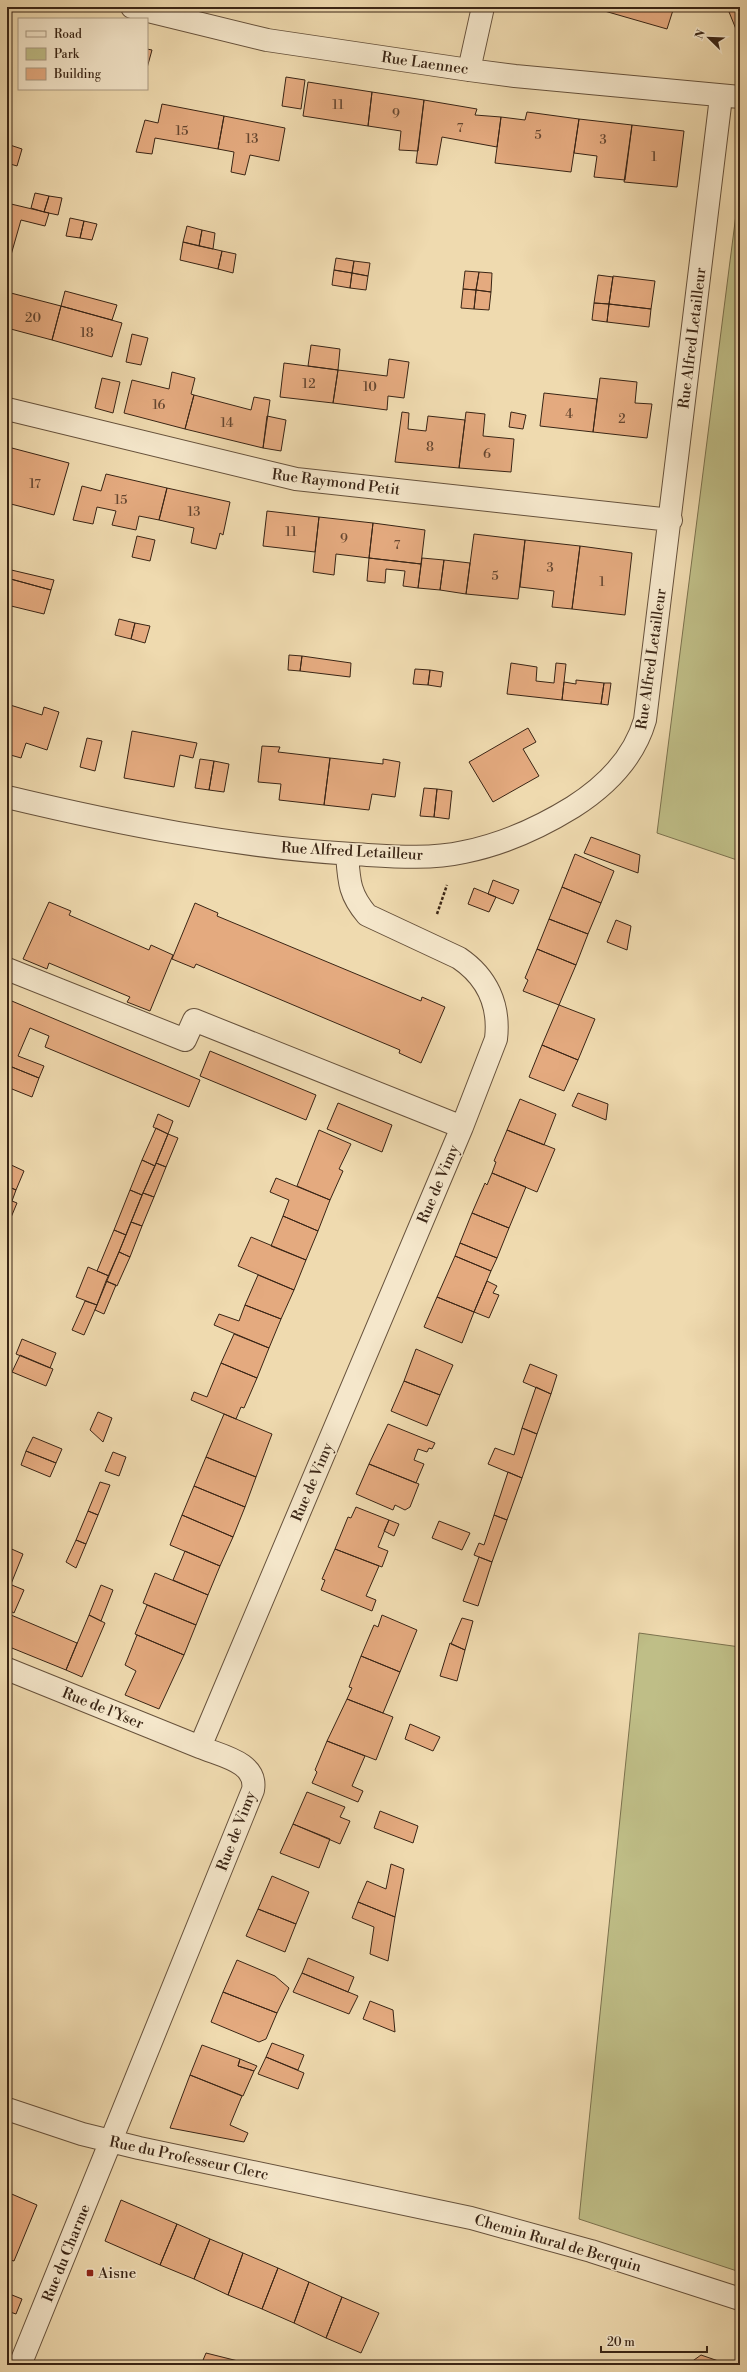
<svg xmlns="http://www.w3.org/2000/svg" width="747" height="2372" viewBox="0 0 747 2372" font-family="'Libre Bodoni',serif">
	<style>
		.green { fill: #bfbe87; stroke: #7c724e }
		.building { fill: #e4aa7f; stroke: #3a2515 }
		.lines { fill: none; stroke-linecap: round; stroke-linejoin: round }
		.minor-casing { stroke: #67523c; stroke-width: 24 }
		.path { stroke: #3a2515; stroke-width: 2.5; stroke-dasharray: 3 2; stroke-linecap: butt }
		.minor { stroke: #f5e7cb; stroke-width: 22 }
		.poi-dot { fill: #8f2418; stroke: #f5e7cb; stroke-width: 1.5 }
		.labels { text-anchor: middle; stroke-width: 3; stroke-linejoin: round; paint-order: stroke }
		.number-label { font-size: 13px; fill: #644630 }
		.street-label { font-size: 15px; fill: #3a2515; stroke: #f5e7cb }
		.poi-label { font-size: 15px; fill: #3a2515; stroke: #f5e7cb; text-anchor: start }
	</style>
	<rect width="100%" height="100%" fill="#efdaaf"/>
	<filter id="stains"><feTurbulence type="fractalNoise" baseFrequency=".005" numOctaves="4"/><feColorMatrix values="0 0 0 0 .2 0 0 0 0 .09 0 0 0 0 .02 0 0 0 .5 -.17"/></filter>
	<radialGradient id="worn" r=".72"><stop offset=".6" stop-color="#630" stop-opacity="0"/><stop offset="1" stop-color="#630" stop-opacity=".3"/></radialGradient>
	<path class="green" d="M740 183V861L657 833Z
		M639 1633 740 1647V2272L579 2219Z"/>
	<path class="building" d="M602 7H674L667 29 601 10Z
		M727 7H740V39Z
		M147 49 152 50 147 68Z
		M286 77 305 80 301 109 282 106Z
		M308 82 372 92 368 126 303 116Z
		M372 92 424 100 418 151 399 150 401 131 368 126Z
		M424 100 477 109 475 115 501 117 497 147 442 137 437 165 416 163Z
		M162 104 224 116 218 149 155 138 152 154 136 152 145 120 158 123Z
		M527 112 579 119 571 172 495 163 501 117 525 120Z
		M224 116 285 128 279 161 250 155 245 175 231 172 234 152 218 149Z
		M579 119 632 125 625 180 594 177 597 156 574 153Z
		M632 125 684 131 677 187 624 182Z
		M7 144 22 149 17 166 7 163Z
		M35 193 49 196 44 212 31 208Z
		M49 196 62 198 58 215 44 212Z
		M11 204 49 213 45 226 21 220 9 262 7 261V219Z
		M70 218 84 221 80 238 66 236Z
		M84 221 97 224 92 240 80 238Z
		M187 226 202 230 199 246 183 242Z
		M202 230 215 233 213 249 199 246Z
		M183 242 222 251 218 269 180 260Z
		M222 251 236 254 233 273 218 269Z
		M336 258 354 261 352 273 334 270Z
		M354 261 370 263 368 276 352 273Z
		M334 270 352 273 350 288 332 285Z
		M465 271 479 272 476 290 463 289Z
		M479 272 492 273 491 292 476 290Z
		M352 273 368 276 366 290 350 288Z
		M598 275 613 277 609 304 594 303Z
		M613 276 655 281 651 309 609 304Z
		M463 289 476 290 474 309 461 308Z
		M476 290 491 292 489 310 474 309Z
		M65 291 117 305 112 320 61 306Z
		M7 292 61 306 52 340 7 328Z
		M594 303 609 304 607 322 592 320Z
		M609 304 651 309 649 327 607 322Z
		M61 306 122 323 112 357 52 340Z
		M132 334 148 338 141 365 126 362Z
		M311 345 340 349 338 370 308 366Z
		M389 359 409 362 404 398 388 396 387 410 333 403 338 370 387 376Z
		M284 363 338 370 333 403 280 397Z
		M172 372 195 378 191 394 194 395 185 429 124 413 132 380 169 389Z
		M102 378 120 382 113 413 95 408Z
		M600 378 637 382 635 403 652 404 647 438 593 432Z
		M544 393 597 399 593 432 540 426Z
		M194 395 251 410 254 397 270 400 263 448 185 429Z
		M402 412 409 413 408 429 426 431 428 416 465 420 459 468 395 462Z
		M466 412 485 414 483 436 514 439 511 472 459 468Z
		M511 412 526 415 523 429 509 427Z
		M267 416 286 420 281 451 263 448Z
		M8 447 69 463 54 515 7 503Z
		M106 474 167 488 159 520 139 516 136 530 112 525 116 511 97 507 93 524 73 520 82 486 101 491Z
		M167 488 230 502 223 535 220 533 216 549 191 543 194 528 159 520Z
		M267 511 319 517 315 552 263 546Z
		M319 517 373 523 369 558 336 554 334 575 313 572Z
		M373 523 425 530 421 564 369 558Z
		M474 534 525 540 518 599 466 594Z
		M137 536 155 540 150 561 132 557Z
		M525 540 580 546 572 609 552 607 554 591 520 587Z
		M580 546 632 553 625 615 572 609Z
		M369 558 421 564 418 588 403 586 405 571 386 569 385 583 367 581Z
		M422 558 444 560 440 590 418 588Z
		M444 560 470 563 466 594 440 590Z
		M7 569 54 580 51 590 7 578Z
		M7 578 51 590 44 614 7 605Z
		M119 619 135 623 131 639 115 635Z
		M135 623 150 626 145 643 131 639Z
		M289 655 302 656 300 671 288 670Z
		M302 656 351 663 350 677 300 671Z
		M511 663 537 667 536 681 554 683 556 663 566 664 562 700 507 694Z
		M415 669 430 670 428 685 413 684Z
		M430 670 443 672 441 687 428 685Z
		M576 680 604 683 601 704 562 700 564 682 576 684Z
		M604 683H611L608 705 601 704Z
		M7 704 42 715 44 707 59 712 47 750 26 743 21 758 7 754Z
		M528 728 536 742 523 749 539 776 493 802 469 762Z
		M132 731 197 743 193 758 180 755 174 787 124 778Z
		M87 738 102 741 95 771 80 767Z
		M262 746 280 747 278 752 330 758 324 805 279 800 281 784 258 782Z
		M330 758 383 764V759L400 762 395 797 372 794 369 810 324 805Z
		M200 759 214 761 209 790 195 788Z
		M214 761 229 764 224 792 209 790Z
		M424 788 437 789 434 817 420 816Z
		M437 789 452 791 449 819 434 817Z
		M591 837 640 855 638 873 584 853Z
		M575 854 614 871 601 903 562 887Z
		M493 880 519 890 513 904 488 894Z
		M562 887 601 903 588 934 549 919Z
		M474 888 496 897 489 912 468 904Z
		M49 902 71 911 69 915 149 950 151 945 173 955 150 1011 127 1002 130 997 49 963 47 969 23 959Z
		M195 903 218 913 217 916 421 1001 422 997 445 1007 421 1063 399 1053 400 1050 196 964 194 968 172 959Z
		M549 919 588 934 576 965 537 949Z
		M616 920 631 926 627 950 607 942Z
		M537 949 576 965 559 1005 523 991 528 980 525 978Z
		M7 999 200 1080 189 1107 45 1047 49 1036 30 1028 18 1056 44 1066 39 1078 7 1065Z
		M559 1005 595 1019 578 1060 542 1045Z
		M542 1045 578 1060 564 1091 529 1077Z
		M210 1051 316 1095 306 1120 200 1076Z
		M7 1065 39 1078 32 1097 7 1087Z
		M578 1093 608 1104 606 1120 572 1106Z
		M520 1099 556 1114 544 1145 507 1130Z
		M338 1103 392 1125 382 1152 327 1129Z
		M158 1114 173 1121 168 1134 153 1127Z
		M156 1128 168 1134 155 1166 142 1160Z
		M319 1130 351 1144 339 1169 343 1171 330 1200 297 1186Z
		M507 1130 555 1149 537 1192 492 1173 496 1162 494 1161Z
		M168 1134 178 1138 166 1167 156 1163Z
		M142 1160 155 1166 142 1195 130 1190Z
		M7 1163 24 1171 16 1190 7 1186Z
		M156 1163 166 1167 154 1197 143 1193Z
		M492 1173 526 1187 509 1228 472 1213 485 1183 487 1185Z
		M276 1178 330 1200 318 1231 283 1216 289 1200 270 1192Z
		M7 1186 16 1190 12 1201 17 1203 7 1227Z
		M130 1190 142 1195 126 1235 114 1230Z
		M143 1193 154 1197 142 1226 131 1222Z
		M472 1213 509 1228 497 1258 460 1243Z
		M283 1216 318 1231 306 1260 271 1246Z
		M131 1222 142 1226 130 1257 119 1252Z
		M114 1230 126 1235 109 1276 97 1271Z
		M251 1237 306 1260 294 1290 238 1266Z
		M460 1243 497 1258 491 1271 455 1256Z
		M119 1252 130 1257 117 1286 106 1281Z
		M455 1256 491 1271 474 1312 437 1297Z
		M88 1267 109 1276 97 1305 76 1297Z
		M258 1275 294 1290 281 1319 245 1305Z
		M106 1281 116 1285 104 1314 95 1310Z
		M487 1281 497 1286 493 1293 499 1295 489 1318 474 1312Z
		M437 1297 474 1312 462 1343 424 1327Z
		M85 1301 97 1305 84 1335 72 1330Z
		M245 1305 281 1319 269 1348 214 1325 219 1314 239 1321Z
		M234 1334 269 1348 257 1378 221 1363Z
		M22 1339 56 1353 50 1368 16 1354Z
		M416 1349 453 1365 440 1395 404 1381Z
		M20 1355 53 1369 46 1386 12 1372Z
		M221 1363 257 1378 244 1408 241 1407 236 1419 191 1400 194 1392 207 1397Z
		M530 1364 557 1375 551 1394 523 1382Z
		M404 1381 440 1395 427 1426 391 1411Z
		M536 1387 551 1394 537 1434 522 1428Z
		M98 1412 112 1418 103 1442 90 1430Z
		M224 1414 272 1434 256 1477 206 1457Z
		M388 1424 435 1443 432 1449 429 1448 427 1452 418 1449 414 1460 424 1464 416 1483 369 1464Z
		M522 1428 537 1434 522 1478 488 1464 495 1448 514 1455Z
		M33 1437 62 1449 56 1463 26 1451Z
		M26 1451 56 1463 50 1477 21 1465Z
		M113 1452 126 1457 119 1476 105 1471Z
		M206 1457 256 1477 245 1507 194 1486Z
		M369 1464 419 1484 410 1507 405 1510 395 1505 393 1510 356 1494Z
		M508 1472 522 1478 507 1520 494 1515Z
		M100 1482 110 1485 98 1515 88 1511Z
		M194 1486 245 1507 233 1537 182 1515Z
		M356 1507 389 1520 378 1547 388 1551 382 1567 335 1549 348 1517 351 1518Z
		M88 1511 98 1515 86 1544 76 1540Z
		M182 1515 233 1537 220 1566 170 1545Z
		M494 1515 507 1520 492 1562 474 1555 479 1543 484 1545Z
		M389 1520 399 1524 394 1536 384 1531Z
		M439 1521 470 1533 462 1550 432 1538Z
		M76 1540 86 1544 76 1568 66 1562Z
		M7 1547 23 1554 11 1584 7 1583Z
		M335 1549 379 1566 366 1596 376 1600 372 1611 321 1590 325 1580 322 1579Z
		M185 1551 220 1566 208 1595 173 1580Z
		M479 1557 492 1562 478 1606 463 1601Z
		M155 1573 208 1595 196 1625 143 1603Z
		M7 1583 24 1590 14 1613 7 1609Z
		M101 1585 113 1590 101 1621 89 1615Z
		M147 1605 196 1625 184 1655 135 1634Z
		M11 1615 77 1643 66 1670 7 1646V1624Z
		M89 1615 105 1623 82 1677 66 1670Z
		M382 1615 417 1630 400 1672 361 1656 374 1625 378 1627Z
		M462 1618 473 1621 465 1650 451 1644Z
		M137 1635 184 1655 159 1709 125 1695 136 1671 125 1665Z
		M450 1643 465 1650 457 1681 440 1676Z
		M361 1656 400 1672 383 1713 347 1699 352 1688 349 1687Z
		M347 1699 393 1717 376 1760 327 1741Z
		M410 1724 440 1737 433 1751 405 1739Z
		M327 1741 365 1756 352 1786 363 1791 358 1802 312 1783 317 1772 315 1770Z
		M307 1792 345 1807 340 1817 350 1821 340 1844 293 1824Z
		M380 1811 418 1826 413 1843 374 1828Z
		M293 1824 330 1839 319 1868 280 1853Z
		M391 1864 404 1869 395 1917 358 1902 367 1881 386 1889Z
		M272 1876 309 1892 296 1924 258 1909Z
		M358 1902 395 1917 388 1961 370 1954 374 1927 352 1918Z
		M258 1909 296 1924 285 1952 246 1936Z
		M308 1958 354 1977 348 1992 302 1973Z
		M237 1960 275 1976 289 1988 277 2013 223 1992Z
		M302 1973 358 1996 349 2014 293 1992Z
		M223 1992 277 2013 266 2039 259 2042 211 2022Z
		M370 2001 393 2010 395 2032 363 2019Z
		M272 2043 304 2055 298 2070 266 2057Z
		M202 2045 240 2059 238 2066 254 2071 243 2096 190 2075Z
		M266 2057 304 2073 298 2089 258 2074Z
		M240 2059 257 2066 254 2071 238 2066Z
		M190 2075 242 2096 230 2125 248 2133 244 2142 170 2128Z
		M7 2192 37 2205 14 2261 7 2259Z
		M121 2200 177 2224 160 2265 105 2241Z
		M177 2224 210 2239 194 2279 160 2265Z
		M210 2239 243 2253 228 2295 194 2279Z
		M243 2253 278 2268 262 2309 228 2295Z
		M278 2268 309 2282 294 2323 262 2309Z
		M309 2282 342 2297 326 2338 294 2323Z
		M7 2293 22 2299 16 2314 7 2311Z
		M342 2297 379 2313 361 2353 326 2338Z
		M206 2353 242 2362 241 2365H201Z
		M701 2355 730 2365H687Z"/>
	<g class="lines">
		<g class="minor-casing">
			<path id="minor" d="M132 7 267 40 469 70 515 76 740 97
				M469 70 483 7
				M7 409 296 479 671 520
				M7 797C120 824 236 847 352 854 389 856 428 860 464 852 504 844 539 828 573 807 606 786 634 758 645 720L721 97
				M7 969 185 1040 194 1020 462 1127
				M7 1669 200 1747
				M7 2109 82 2134 139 2148 471 2218 591 2251 740 2299
				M20 2365 253 1790C258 1762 221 1756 200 1747L462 1127 496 1039C500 1005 487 977 459 958L367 915C349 894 349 881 347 854"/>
		</g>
		<path class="path" d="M437 914 447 885"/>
		<use href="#minor" class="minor"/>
	</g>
	<rect class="poi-dot" x="86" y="2269" width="8" height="8" rx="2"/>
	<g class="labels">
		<g class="number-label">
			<text x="338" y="109">11</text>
			<text x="396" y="118">9</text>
			<text x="460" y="132">7</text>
			<text x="182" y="135">15</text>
			<text x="538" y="139">5</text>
			<text x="252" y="143">13</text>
			<text x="603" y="144">3</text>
			<text x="654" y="161">1</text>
			<text x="33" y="322">20</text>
			<text x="87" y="337">18</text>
			<text x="309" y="388">12</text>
			<text x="370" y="391">10</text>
			<text x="159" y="409">16</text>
			<text x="569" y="418">4</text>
			<text x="622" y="423">2</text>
			<text x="227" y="427">14</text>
			<text x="430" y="451">8</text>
			<text x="487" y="458">6</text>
			<text x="35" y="488">17</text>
			<text x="121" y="504">15</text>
			<text x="194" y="516">13</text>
			<text x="291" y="536">11</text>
			<text x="344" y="543">9</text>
			<text x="397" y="549">7</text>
			<text x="550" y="572">3</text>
			<text x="495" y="580">5</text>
			<text x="602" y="586">1</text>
		</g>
		<g class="street-label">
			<text transform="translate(425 63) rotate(8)" y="5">Rue Laennec</text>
			<text transform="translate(692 338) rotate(-83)" y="5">Rue Alfred Letailleur</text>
			<text transform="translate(336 482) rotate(7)" y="5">Rue Raymond Petit</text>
			<text transform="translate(651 659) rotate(-82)" y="5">Rue Alfred Letailleur</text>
			<text transform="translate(352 851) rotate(3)" y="5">Rue Alfred Letailleur</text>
			<text transform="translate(438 1184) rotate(-67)" y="5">Rue de Vimy</text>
			<text transform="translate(312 1482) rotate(-67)" y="5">Rue de Vimy</text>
			<text transform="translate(103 1708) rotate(22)" y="5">Rue de l'Yser</text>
			<text transform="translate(236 1831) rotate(-69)" y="5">Rue de Vimy</text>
			<text transform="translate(189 2158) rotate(12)" y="5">Rue du Professeur Clerc</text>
			<text transform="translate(558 2243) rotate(16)" y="5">Chemin Rural de Berquin</text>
			<text transform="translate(66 2253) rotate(-68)" y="5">Rue du Charme</text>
		</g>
		<g class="poi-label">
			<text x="98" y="2278">Aisne</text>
		</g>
	</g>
	<rect width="747" height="2372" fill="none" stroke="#efdaaf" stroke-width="24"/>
	<rect x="8" y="8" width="731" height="2356" fill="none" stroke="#3a2515" stroke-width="2"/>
	<rect x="12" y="12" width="723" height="2348" fill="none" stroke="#3a2515"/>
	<rect x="18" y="18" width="130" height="72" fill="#f5e7cb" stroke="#aa9982"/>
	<rect x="26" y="31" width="20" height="6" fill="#f5e7cb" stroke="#aa9982"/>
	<text x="54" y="38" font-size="12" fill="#3a2515">Road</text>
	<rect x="26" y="48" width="20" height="12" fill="#bfbe87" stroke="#aa9982"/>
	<text x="54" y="58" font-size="12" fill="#3a2515">Park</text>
	<rect x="26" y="68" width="20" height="12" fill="#e4aa7f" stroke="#aa9982"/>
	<text x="54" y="78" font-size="12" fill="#3a2515">Building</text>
	<g transform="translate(709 38) rotate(293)" stroke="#f5e7cb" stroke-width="3" paint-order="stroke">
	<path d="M0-3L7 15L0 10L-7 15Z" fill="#3a2515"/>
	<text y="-6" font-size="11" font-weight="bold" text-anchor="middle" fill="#3a2515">N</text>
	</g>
	<path d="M601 2346v6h106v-6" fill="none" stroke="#3a2515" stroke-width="2"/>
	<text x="607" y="2346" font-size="12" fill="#3a2515" stroke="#f5e7cb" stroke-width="3" paint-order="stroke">20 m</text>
	<rect width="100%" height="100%" filter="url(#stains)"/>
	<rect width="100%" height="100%" fill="url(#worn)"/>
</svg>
